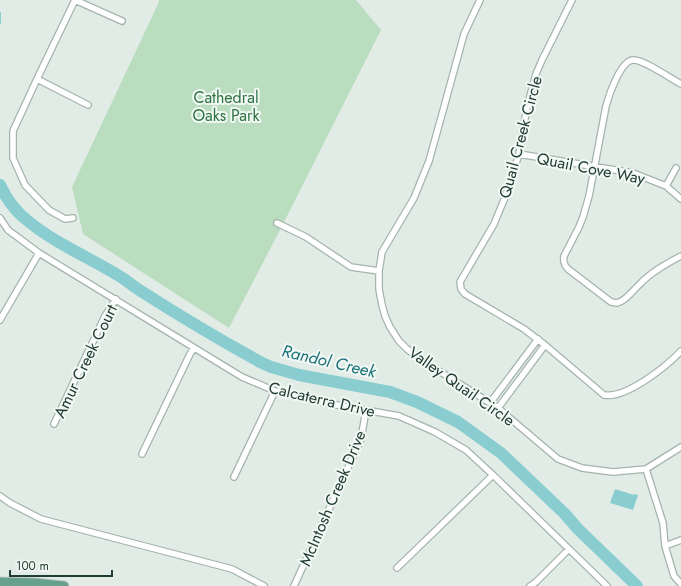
<svg xmlns="http://www.w3.org/2000/svg" width="681" height="586" viewBox="0 0 681 586" font-family="Jost,sans-serif">
	<style>
		.green { fill: #baddc0 }
		.water { fill: #89cdd1 }
		.lines { fill: none; stroke-linecap: round; stroke-linejoin: round }
		.stream { stroke: #89cdd1; stroke-width: 2 }
		.river { stroke: #89cdd1; stroke-width: 12 }
		.street-casing { stroke: #a4b4ac; stroke-width: 8 }
		.primary-casing { stroke: #c1c8c6; stroke-width: 11 }
		.street { stroke: #fff; stroke-width: 5.5 }
		.primary { stroke: #66a18b; stroke-width: 9 }
		.labels { text-anchor: middle; stroke-width: 4; stroke-linejoin: round; paint-order: stroke }
		.park-label { font-size: 16px; fill: #2c7340; stroke: #f2f8f4 }
		.street-label { font-size: 16px; fill: #213c32; stroke: #f2f8f4 }
		.water-label { font-size: 17px; font-style: italic; fill: #1c7278; stroke: #f2f8f4 }
	</style>
	<rect width="100%" height="100%" fill="#e1ece6"/>
	<path class="green" d="M159 0H356L381 30 282 226 229 328 83 234 72 187 158 4Z"/>
	<path class="water" d="M615 489 634 495V494L638 495 633 510 610 503Z"/>
	<g class="lines">
		<path class="stream" d="M0 13V23"/>
		<path class="river" d="M0 185C6 198 16 212 28 221 57 245 93 259 124 279 131 284 137 289 144 293 183 318 222 341 262 363L271 367 299 375 390 392 417 402 458 422 501 453 564 513 578 529 637 586"/>
		<g class="street-casing">
			<path id="street" d="M75 0 122 21
				M480 0 464 34 444 107 429 161 414 198 382 252 379 271V289L382 305 385 316 390 327 399 341 407 349 420 359 498 408 558 459 582 468 613 472 646 469 681 447
				M572 0 542 60 536 74 527 107 519 154 506 195 494 224 460 282 461 289 465 294 524 329 545 345 604 395C626 399 667 366 681 351
				M37 79 88 105
				M681 84C670 78 644 60 634 60 621 59 609 95 606 106L589 196 583 217 579 227 564 256C563 262 564 265 568 269L611 302 617 303C627 300 631 292 639 285 651 272 666 264 681 256
				M519 154 633 173 666 186 681 199
				M666 186 676 168
				M0 218 8 230 39 253 242 377 275 391 320 402 399 416 435 432 466 450 493 475 607 586
				M73 218 65 219 49 210 25 185 13 158V131L37 79 75 0
				M277 223 306 237 351 267 379 271
				M0 320 39 253
				M490 403 538 339
				M498 408 545 345
				M54 424 105 316 116 299
				M142 454 190 354 194 348
				M646 469 663 523 665 546 674 576 681 584
				M234 477 275 391
				M0 496 10 503 41 519 232 569 264 586
				M665 546 681 540
				M397 568 493 475
				M294 586 361 439 366 410
				M530 586 536 582 569 549"/>
		</g>
		<g class="primary-casing">
			<path id="primary" d="M0 582 36 583 64 586"/>
		</g>
		<use href="#street" class="street"/>
		<use href="#primary" class="primary"/>
	</g>
	<g class="labels">
		<g class="park-label">
			<text x="226" y="103">Cathedral<tspan x="226" dy="18">Oaks Park</tspan></text>
		</g>
		<g class="street-label">
			<text transform="translate(520 137) rotate(-75)" y="6">Quail Creek Circle</text>
			<text transform="translate(591 168) rotate(11)" y="6">Quail Cove Way</text>
			<text transform="translate(85 361) rotate(-64)" y="6">Amur Creek Court</text>
			<text transform="translate(462 386) rotate(35)" y="6">Valley Quail Circle</text>
			<text transform="translate(322 399) rotate(13)" y="6">Calcaterra Drive</text>
			<text transform="translate(332 498) rotate(-67)" y="6">McIntosh Creek Drive</text>
		</g>
		<g class="water-label">
			<text transform="translate(329 361) rotate(13)" y="6">Randol Creek</text>
		</g>
	</g>
	<path d="M10 570v6h102v-6" fill="none" stroke="#213c32" stroke-width="2"/>
	<text x="16" y="570" font-size="12" fill="#213c32" stroke="#f2f8f4" stroke-width="3" paint-order="stroke">100 m</text>
</svg>
